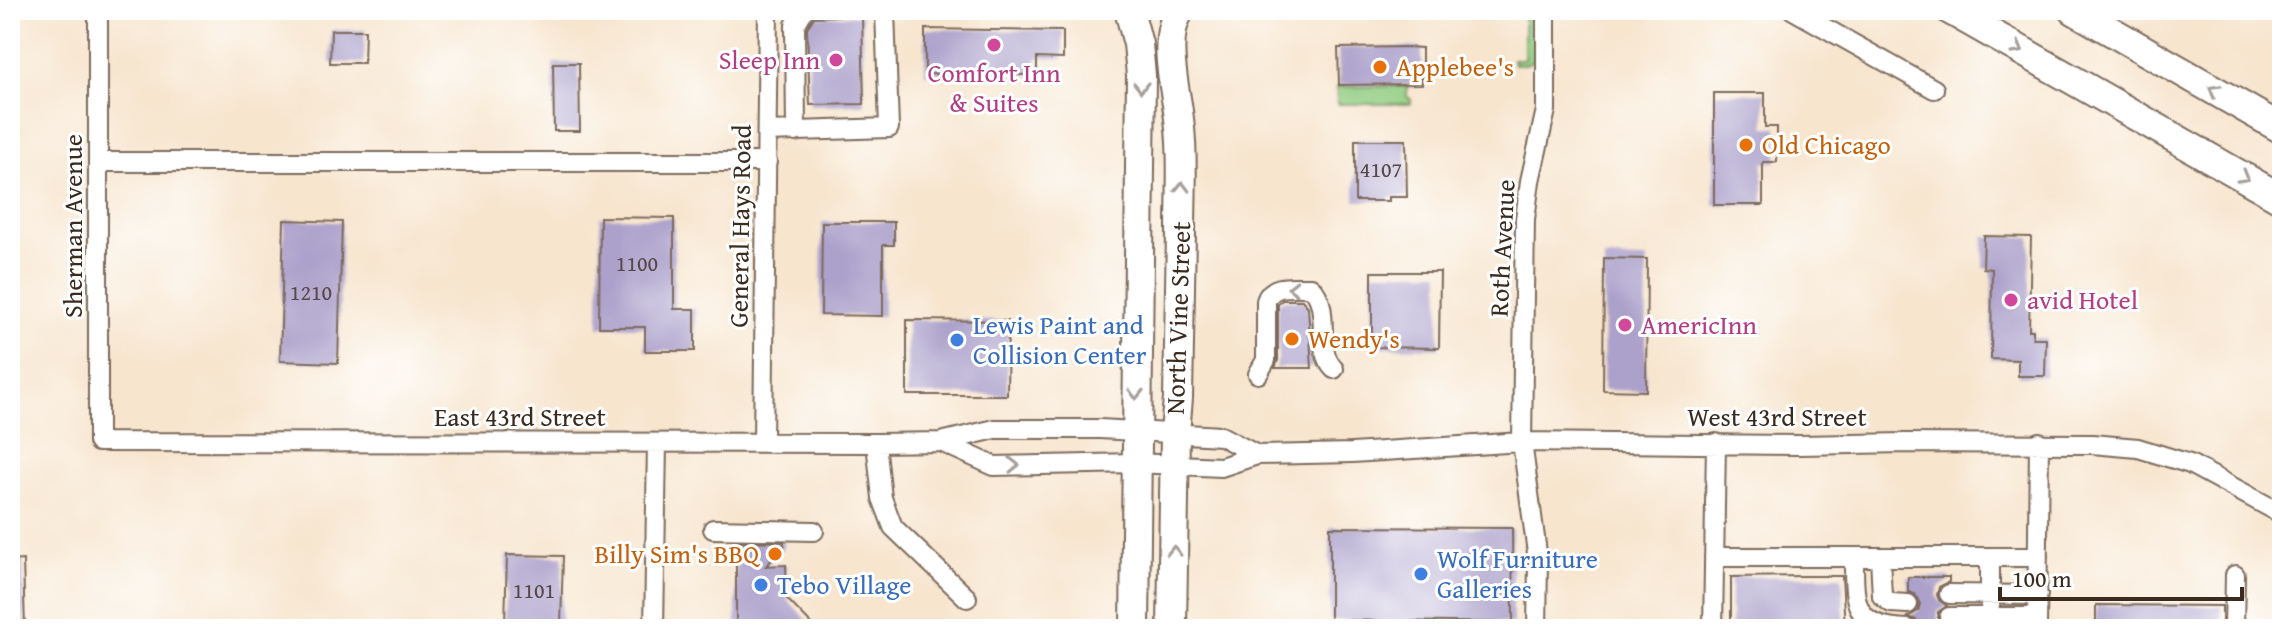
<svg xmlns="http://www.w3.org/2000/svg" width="2292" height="639" viewBox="0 0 2292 639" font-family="'Gentium Book Plus',serif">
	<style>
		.green { fill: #92cd82; stroke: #667c50; stroke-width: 2 }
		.building { fill: #aca1cb }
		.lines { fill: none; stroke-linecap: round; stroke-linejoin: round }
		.minor-casing { stroke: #7d6b5c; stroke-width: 22 }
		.highway-casing { stroke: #7d6b5c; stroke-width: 32 }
		.minor { stroke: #fff; stroke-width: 18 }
		.highway { stroke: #fff; stroke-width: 28 }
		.oneway { stroke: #a79f9a }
		.hotel-dot { fill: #d1479c; stroke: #fff; stroke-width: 3 }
		.food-dot { fill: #e8710a; stroke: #fff; stroke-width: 3 }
		.shop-dot { fill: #3f7fe0; stroke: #fff; stroke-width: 3 }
		.labels { text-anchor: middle; stroke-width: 6; stroke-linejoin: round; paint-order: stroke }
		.number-label { font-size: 22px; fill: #574849 }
		.hotel-label { font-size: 26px; fill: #b23c85; stroke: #fff; text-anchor: start }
		.food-label { font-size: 26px; fill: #c56008; stroke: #fff; text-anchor: start }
		.street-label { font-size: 26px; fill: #3b2a1e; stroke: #fff }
		.shop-label { font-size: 26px; fill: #366cbe; stroke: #fff; text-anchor: start }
	</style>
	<rect width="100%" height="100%" fill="#fff"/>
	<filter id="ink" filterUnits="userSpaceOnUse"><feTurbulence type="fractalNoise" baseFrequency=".0125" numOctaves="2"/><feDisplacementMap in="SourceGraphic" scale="16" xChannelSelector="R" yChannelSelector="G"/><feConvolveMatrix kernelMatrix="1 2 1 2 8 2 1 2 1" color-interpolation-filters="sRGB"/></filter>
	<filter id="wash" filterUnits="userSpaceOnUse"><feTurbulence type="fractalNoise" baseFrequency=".006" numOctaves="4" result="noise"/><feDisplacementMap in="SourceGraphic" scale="32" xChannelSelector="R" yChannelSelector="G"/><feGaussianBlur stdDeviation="1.8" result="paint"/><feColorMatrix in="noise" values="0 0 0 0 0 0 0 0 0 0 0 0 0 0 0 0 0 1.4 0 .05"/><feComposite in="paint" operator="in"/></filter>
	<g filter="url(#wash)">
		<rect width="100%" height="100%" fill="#f7e5ce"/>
		<path class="green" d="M1524 10H1535L1537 13V47L1533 57 1536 59 1526 64H1514L1513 59H1524Z
			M1407 86V97L1411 99V104H1337V87Z"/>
		<g id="blocks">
			<path class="building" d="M862 15 864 104 810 105 807 28 814 17Z
				M925 29 1063 31V59L1037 58V75L925 74Z
				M331 30H365L364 63H330Z
				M1406 47 1422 48V84L1339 85 1338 48Z
				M553 63H579L580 131H554Z
				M1714 93H1765V127H1777V162H1763V205H1714Z
				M1355 140H1406L1407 197H1389V201H1355Z
				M600 217 674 218V309H695V351H645V327H599Z
				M284 220 342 222 338 363 280 361Z
				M822 222H894V245H883V316L821 315Z
				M1984 236 2031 237 2029 330H2033V338H2046L2045 376H2018V360L1991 359 1992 269 1983 268Z
				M1604 258 1647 259 1646 391 1603 390Z
				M1372 272H1440L1439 348 1372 347Z
				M1282 300H1302L1308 307 1312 368H1275L1278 360V304Z
				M907 320 1008 321 1007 395H907Z
				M1330 527 1512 528 1513 623 1330 620Z
				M736 541 784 542V547L766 566 786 565 787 599 816 629H736Z
				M507 555 563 556 561 624 505 623Z
				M23 560 25 629H10V561Z
				M1803 576H1842L1845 629H1731V577Z
				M1908 577H1949V582L1939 587 1937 595 1939 600 1947 606 1938 612V622L1942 627 1949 629H1920L1916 620 1908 617 1918 611 1920 604 1915 594 1908 592Z
				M2096 605 2222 606V629H2096Z"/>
		</g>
	</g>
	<g filter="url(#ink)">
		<use href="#blocks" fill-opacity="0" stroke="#7d6b5c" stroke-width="2"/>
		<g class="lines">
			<g class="minor-casing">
				<path id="minor" d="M98 10V442L876 443 941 442 995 429H1100L1221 436 1257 455
					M1793 10 1934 89
					M767 132 889 128 885 10
					M796 132 795 25 804 10
					M99 162H767
					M1258 374 1266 360V301C1272 282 1295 288 1311 287 1333 309 1313 348 1334 369
					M763 442 768 10
					M941 442 994 466 1136 463 1221 467 1257 455 1352 453 1522 442 1799 445 1905 443 2092 444 2138 448 2190 464 2282 514
					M876 443 882 498 893 527 967 598
					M713 529 814 531
					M1714 557H2038
					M1854 557C1854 605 1853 627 1908 629
					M1880 557 1882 596 1891 603 1908 604
					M1990 557V606
					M1949 594 2038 595
					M1949 617H2037
					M654 629 657 443
					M1537 629 1538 560 1522 442 1525 219 1530 181 1546 110V10
					M1713 629 1716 443
					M2037 629 2039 442
					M2234 629 2235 575"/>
			</g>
			<g class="highway-casing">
				<path id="highway" d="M1129 10 1138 44 1141 75 1135 629
					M1950 10 2282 199
					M2074 10 2282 129
					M1172 629 1175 433 1178 398C1179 343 1180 288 1181 233 1181 192 1184 152 1178 111 1174 83 1162 36 1180 10"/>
			</g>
			<use href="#minor" class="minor"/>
			<use href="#highway" class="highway"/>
		</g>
		<defs><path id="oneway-chevron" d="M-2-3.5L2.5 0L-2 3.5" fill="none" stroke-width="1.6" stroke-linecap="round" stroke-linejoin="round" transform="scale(2)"/></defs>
		<g class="oneway">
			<use href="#oneway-chevron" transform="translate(2018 49) rotate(30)"/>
			<use href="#oneway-chevron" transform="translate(1141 87) rotate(90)"/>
			<use href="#oneway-chevron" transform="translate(2214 90) rotate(-150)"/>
			<use href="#oneway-chevron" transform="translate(2244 177) rotate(30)"/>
			<use href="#oneway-chevron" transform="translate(1182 187) rotate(-89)"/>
			<use href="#oneway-chevron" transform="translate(1293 288) rotate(179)"/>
			<use href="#oneway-chevron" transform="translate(1136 394) rotate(91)"/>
			<use href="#oneway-chevron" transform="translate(1014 465) rotate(-1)"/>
			<use href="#oneway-chevron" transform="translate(1174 551) rotate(-89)"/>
		</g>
	</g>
	<g class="hotel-dot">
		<circle cx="994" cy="45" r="8"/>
		<circle cx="836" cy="60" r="8"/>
		<circle cx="2011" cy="300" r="8"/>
		<circle cx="1625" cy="325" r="8"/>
	</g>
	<g class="food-dot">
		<circle cx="1380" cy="67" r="8"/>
		<circle cx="1746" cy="145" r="8"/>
		<circle cx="1292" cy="339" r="8"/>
		<circle cx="775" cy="554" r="8"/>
	</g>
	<g class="shop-dot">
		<circle cx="957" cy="340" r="8"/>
		<circle cx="1421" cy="574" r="8"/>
		<circle cx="761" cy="585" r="8"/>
	</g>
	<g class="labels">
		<g class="number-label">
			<text x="1381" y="177">4107</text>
			<text x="637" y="271">1100</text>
			<text x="311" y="300">1210</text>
			<text x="534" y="598">1101</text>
		</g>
		<g class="hotel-label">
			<text x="820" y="69" text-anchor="end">Sleep Inn</text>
			<text x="994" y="82" text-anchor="middle">Comfort Inn<tspan x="994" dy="30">&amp; Suites</tspan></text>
			<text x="2027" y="309">avid Hotel</text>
			<text x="1641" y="334">AmericInn</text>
		</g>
		<g class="food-label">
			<text x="1396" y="76">Applebee's</text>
			<text x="1762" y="154">Old Chicago</text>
			<text x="1308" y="348">Wendy's</text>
			<text x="759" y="563" text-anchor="end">Billy Sim's BBQ</text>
		</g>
		<g class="street-label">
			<text transform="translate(73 226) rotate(-90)" y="9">Sherman Avenue</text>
			<text transform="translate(740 226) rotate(-89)" y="9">General Hays Road</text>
			<text transform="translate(1502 248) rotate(-87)" y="9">Roth Avenue</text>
			<text transform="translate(1178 318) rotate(-88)" y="9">North Vine Street</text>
			<text x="520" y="426">East 43rd Street</text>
			<text x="1777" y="426">West 43rd Street</text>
		</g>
		<g class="shop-label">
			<text x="973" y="334">Lewis Paint and<tspan x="973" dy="30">Collision Center</tspan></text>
			<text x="1437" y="568">Wolf Furniture<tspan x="1437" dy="30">Galleries</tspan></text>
			<text x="777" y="594">Tebo Village</text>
		</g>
	</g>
	<rect width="2292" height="639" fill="none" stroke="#fff" stroke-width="40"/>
	<path d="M2000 587v12h242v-12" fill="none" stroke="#3b2a1e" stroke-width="4"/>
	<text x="2012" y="587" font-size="24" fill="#3b2a1e" stroke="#ffffff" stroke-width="6" paint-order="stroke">100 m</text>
</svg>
